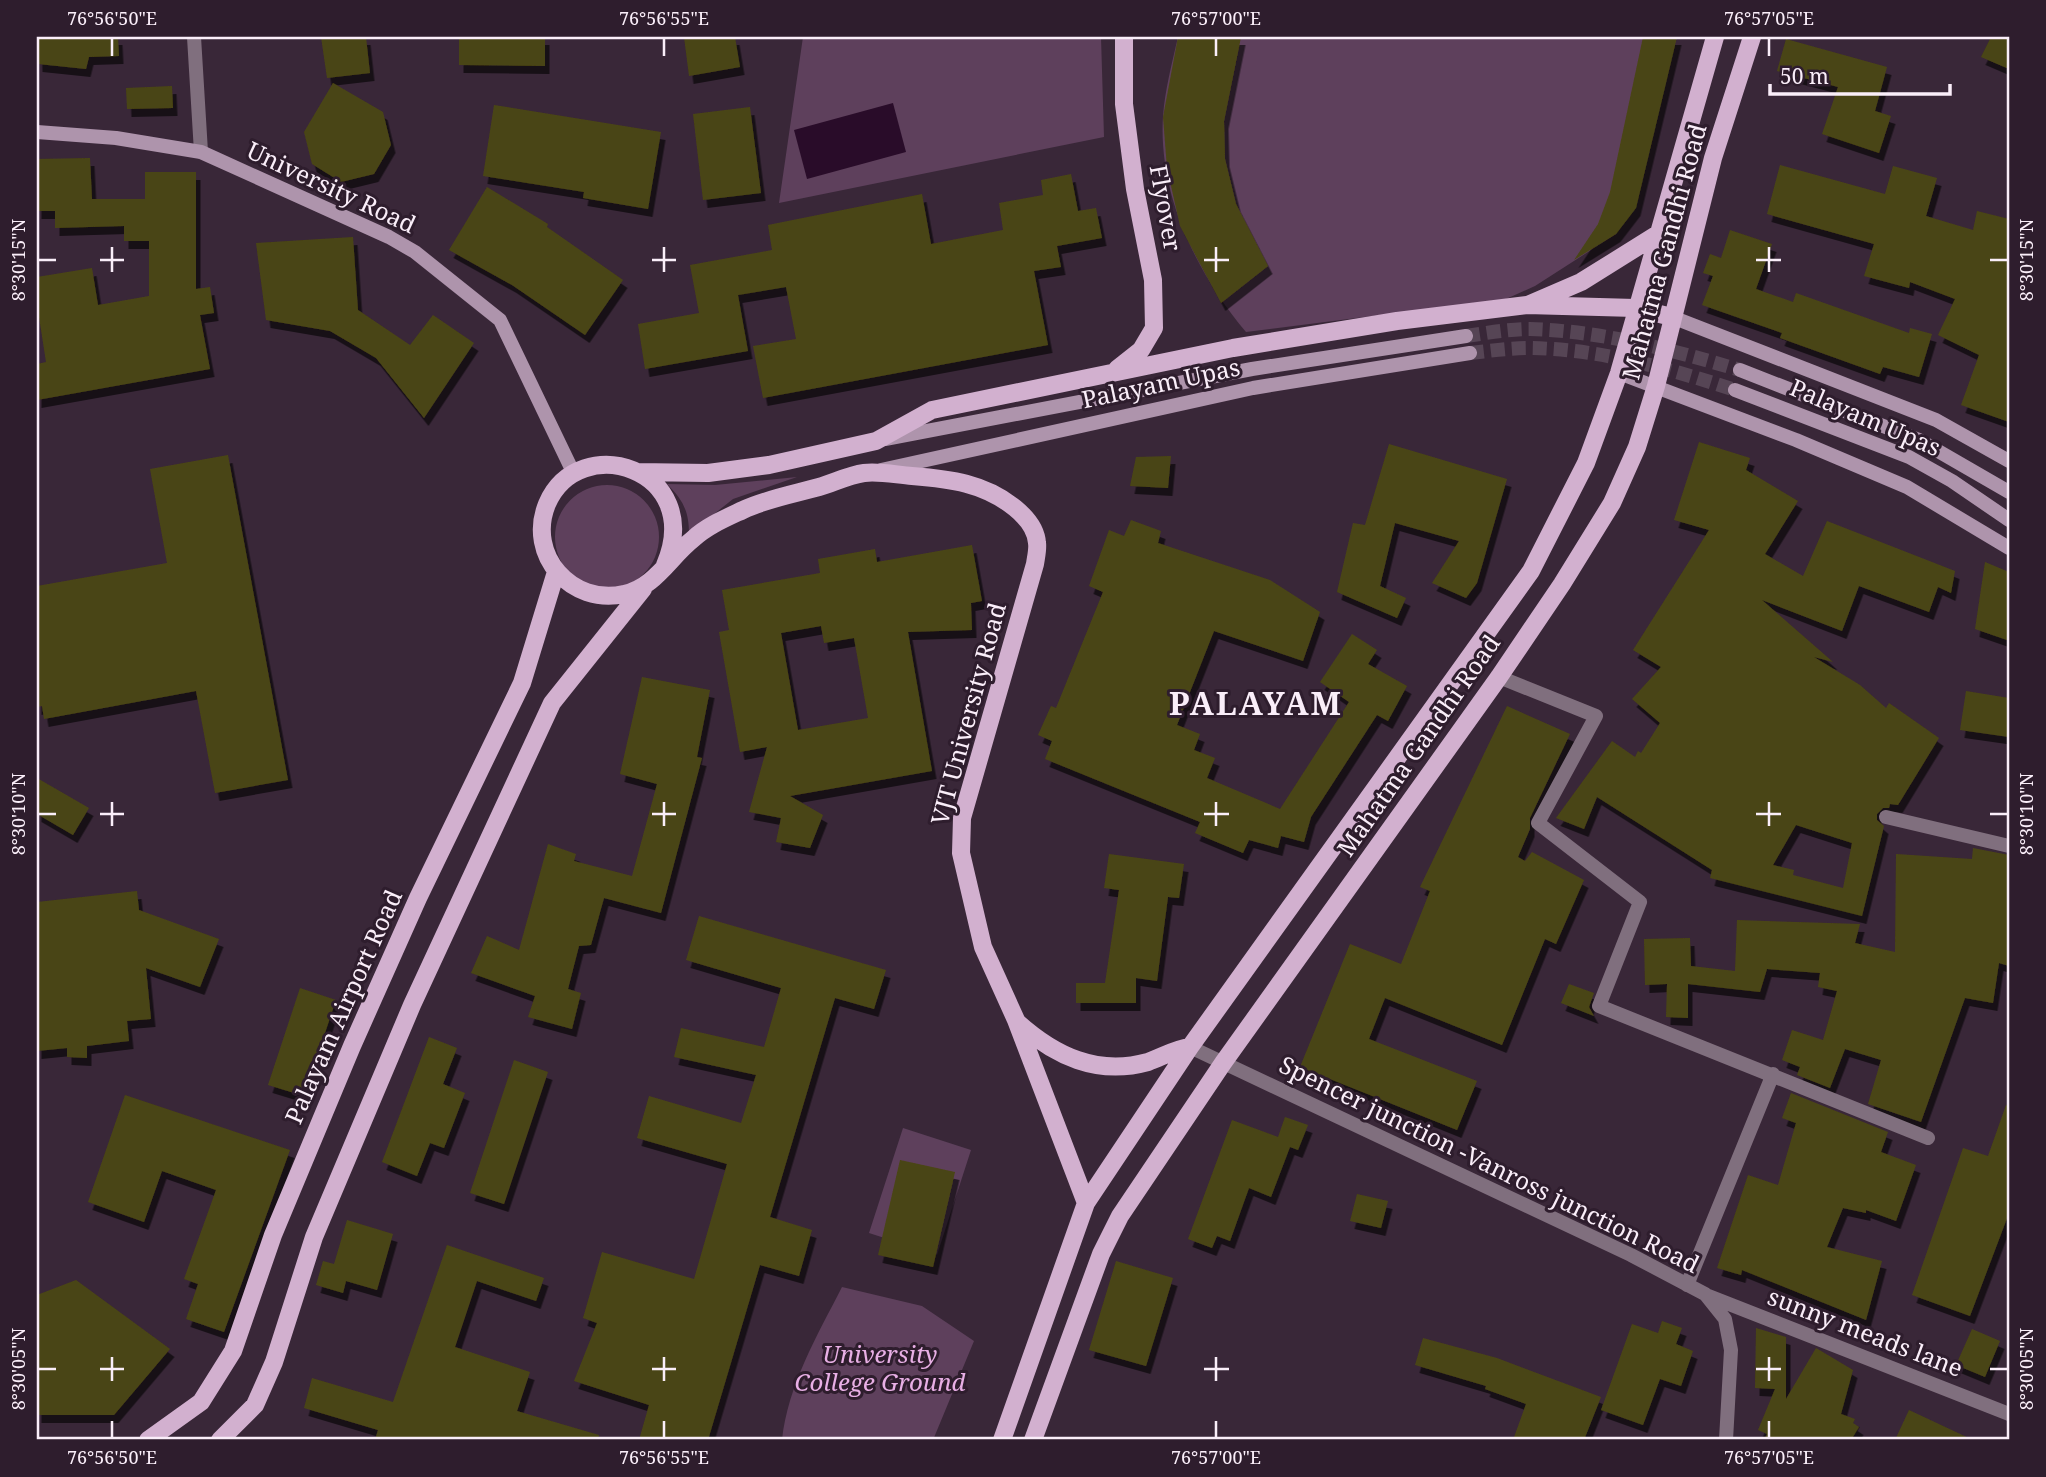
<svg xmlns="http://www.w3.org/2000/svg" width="2046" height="1477" viewBox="0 0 2046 1477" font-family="'Noto Serif',serif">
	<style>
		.green { fill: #5e405c }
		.water { fill: #290c29 }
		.building { fill: #4a4514; fill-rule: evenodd; filter: url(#shadow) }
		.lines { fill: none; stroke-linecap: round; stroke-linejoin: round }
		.secondary-tunnel { stroke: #564555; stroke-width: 14; stroke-dasharray: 14 7; stroke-linecap: butt }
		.street { stroke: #806f7e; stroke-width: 14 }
		.secondary { stroke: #ae94ac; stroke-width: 14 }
		.primary { stroke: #d2b0cf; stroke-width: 18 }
		.ticks { fill: none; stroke: #faeef9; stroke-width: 2.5 }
		.labels { text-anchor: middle; stroke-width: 6; stroke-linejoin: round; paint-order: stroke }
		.street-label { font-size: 24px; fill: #faeef9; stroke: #2e1d2d }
		.park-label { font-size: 24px; font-style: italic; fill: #e8afe5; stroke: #2e1d2d }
		.district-label { font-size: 32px; font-weight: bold; letter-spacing: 2px; fill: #faeef9; stroke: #2e1d2d }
		.neatline { fill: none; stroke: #faeef9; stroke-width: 2.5 }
		.ticks-label { font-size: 18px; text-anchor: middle; fill: #faeef9 }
	</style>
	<defs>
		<filter id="shadow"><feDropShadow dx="4.5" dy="8" stdDeviation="0" flood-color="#0009"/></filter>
	</defs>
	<rect width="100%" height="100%" fill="#392738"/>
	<path class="green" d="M803 37H1101L1104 137 779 203Z
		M1178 37H1677L1616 234 1535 286 1506 299 1246 332C1197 274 1158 195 1163 116 1165 90 1172 63 1178 37Z
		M797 477 733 499 689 534C689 511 683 500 667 484L715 485Z
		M555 537a52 52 0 1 1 104 0a52 52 0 1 1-104 0Z
		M903 1128 971 1150 937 1255 869 1233Z
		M842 1287 922 1306 974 1341 933 1440H782C788 1385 817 1336 842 1287Z"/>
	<path class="water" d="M893 103 906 152 807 179 794 130Z"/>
	<path class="building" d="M37 37H118L119 56 89 57 86 69 38 64Z
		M321 37H366L370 73 327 78Z
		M459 37H545V66L459 65Z
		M684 37H735L740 67 689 76Z
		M1178 37H1241L1224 121 1225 159 1236 204 1268 266 1221 303 1180 226 1167 168 1163 117Z
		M1643 37H1677L1636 208 1616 234 1574 260 1598 224 1610 192Z
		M1991 37H2009V69L1981 57Z
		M1786 39 1887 67 1875 111 1891 116 1879 153 1822 134 1838 87 1777 71Z
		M333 83 383 112 391 145 374 174 341 182 312 164 304 132Z
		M172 86 173 108 127 109 126 88Z
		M494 105 661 132 648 209 583 198 584 192 483 176Z
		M750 107 761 193 703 200 693 114Z
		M90 158 92 199H145V172H196V289L210 287 214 313 200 315 210 369 37 400V364L46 362 37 304V277L92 268 98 305 149 296V241H124V226L55 228V211H37V159Z
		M1780 165 1885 194 1893 166 1937 178 1926 216 1973 230 1977 211 2009 219V422L1961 405 1979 355 1938 335 1955 299 1910 282 1909 288 1864 276 1874 244 1767 214Z
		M1071 174 1078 211 1096 208 1102 238 1057 246 1061 267 1034 271 1048 345 763 398 753 346 796 339 786 287 738 295 748 351 645 369 638 324 699 313 690 265 772 250 768 225 922 194 931 244 1003 230 999 203 1043 195 1041 180Z
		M487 187 548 224 547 227 623 280 585 335 512 285 449 250Z
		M1730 230 1772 244 1756 289 1793 302 1796 293 1909 333 1910 328 1932 334 1919 377 1883 367 1880 374 1780 338 1782 333 1702 305 1713 276 1703 273 1710 254 1721 258Z
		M353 237 358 310 410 345 433 315 474 343 424 418 376 358 330 331 266 320 256 243Z
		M1699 442 1750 458 1746 470 1798 501 1765 554 1803 576 1827 521 1955 571 1951 593 1938 587 1929 612 1859 586 1842 631 1762 600 1833 662 1814 657 1860 685 1886 708 1889 703 1939 738 1898 805 1890 804 1889 808H1883L1877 814V820L1884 826 1862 916 1710 878 1712 870 1597 797 1584 829 1556 818 1612 741 1635 757 1638 751 1641 753 1660 723 1632 699 1661 667 1633 650 1709 530 1674 520ZM1796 825 1852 843 1843 888 1793 875 1794 870 1773 865Z
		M1389 444 1507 479 1477 583 1466 598 1432 583 1459 541 1395 523 1380 586 1406 598 1397 618 1337 592 1353 523 1365 525Z
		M228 455 288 780 215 793 196 691 44 719 42 706 37 707V586L167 563 150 469Z
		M1171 456 1168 488 1130 486 1136 457Z
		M1131 520 1161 531 1158 543 1270 580 1320 612 1303 661 1214 631 1177 725 1200 734 1194 750 1215 758 1207 778 1280 809 1349 702 1320 682 1352 634 1377 650 1368 664 1407 686 1388 721 1377 715 1311 817 1304 842 1281 836 1278 848 1249 840 1243 853 1195 833 1200 822 1045 759 1052 741 1038 735 1051 706 1056 708 1103 592 1089 586 1109 530 1124 536Z
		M972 545 982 601 971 603 972 630 908 632 932 771 790 796 823 815 810 848 776 842 781 818 749 812 767 747 740 752 719 632 729 630 722 590 820 573 818 559 875 549 877 562ZM821 626 824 643 854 638 868 718 798 730 781 633Z
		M1985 562 2009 572 2007 640 1975 629Z
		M642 677 710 690 697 757 702 758 661 913 604 898 591 945 579 946 568 989 581 993 572 1029 528 1017 535 996 471 973 487 936 519 950 548 844 576 854 574 861 632 876 657 784 620 774Z
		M1966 691 2009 698V737L1960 730Z
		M1507 706 1570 734 1530 818V829L1518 857 1525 861 1532 852 1584 880 1556 944 1545 939 1502 1045 1385 998 1369 1039 1477 1081 1457 1130 1300 1067 1350 944 1401 964 1430 891 1420 887Z
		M37 778 89 808 73 835 37 814Z
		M1973 848 2009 855V966L1999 963 1993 1003 1965 998 1921 1122 1868 1104 1881 1060 1845 1049 1830 1088 1797 1075 1800 1067 1782 1060 1792 1030 1823 1040 1837 991 1818 987 1820 973 1767 969 1760 992 1688 984V1018L1666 1017 1667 984 1645 985 1644 939 1690 938 1691 966 1735 971 1737 920 1860 924 1855 943 1895 952 1896 854 1972 859Z
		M1109 854 1184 864 1179 898 1168 897 1157 981 1136 978V1003H1076V983H1105L1119 890 1104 888Z
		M137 891 139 910 219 939 200 987 146 968 151 1019 127 1021 129 1041 87 1046V1058L67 1057V1048L37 1051V902Z
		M699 916 886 970 874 1009 835 998 770 1217 812 1230 799 1276 760 1265 708 1440H639L649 1405 574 1381 597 1323 583 1318 602 1252 694 1279 727 1164 637 1138 649 1096 741 1123 756 1075 674 1057 681 1028 764 1047 781 988 686 960Z
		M1569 984 1594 993 1589 1007 1594 1016 1561 1003Z
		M300 988 336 1000 304 1096 268 1085Z
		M429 1037 457 1048 443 1084 465 1093 444 1148 430 1143 417 1176 382 1162Z
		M514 1060 548 1072 504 1204 470 1193Z
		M1791 1093 1888 1132 1881 1152 1916 1165 1896 1221 1866 1210V1213L1843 1208 1827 1247 1882 1261 1866 1320 1742 1270 1741 1275 1717 1268 1748 1175 1778 1185 1796 1123 1782 1118Z
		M125 1095 290 1150 224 1332 186 1319 198 1284 184 1279 216 1190 162 1171 144 1222 88 1202Z
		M2006 1105 2009 1106V1213L1970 1316 1912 1295 1963 1148 1988 1156Z
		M1285 1117 1308 1125 1298 1150 1290 1147 1271 1197 1249 1188 1230 1241 1217 1236 1212 1248 1188 1239 1232 1120 1278 1137Z
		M900 1160 955 1172 933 1267 878 1255Z
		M1357 1194 1388 1201 1381 1228 1350 1221Z
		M347 1220 393 1234 377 1290 346 1281 343 1293 316 1285 323 1261 334 1264Z
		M447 1245 544 1278 536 1301 477 1281 455 1347 530 1372 517 1411 599 1435 598 1440H375L378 1430 304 1408 312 1378 393 1402Z
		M1116 1261 1173 1278 1146 1366 1089 1350Z
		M76 1280 170 1349 114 1415H37V1295Z
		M1662 1321 1682 1328 1676 1344 1693 1351 1681 1386 1660 1379 1643 1425 1601 1410 1632 1324 1658 1333Z
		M1756 1328 1786 1337V1399L1816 1348 1853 1370 1841 1414 1855 1419 1853 1423 1859 1427 1851 1440H1764L1767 1434 1758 1430 1775 1389 1755 1388Z
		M1972 1329 2000 1341 1985 1377 1956 1365Z
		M1423 1338 1497 1358 1601 1397 1584 1440H1513L1526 1404 1485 1389 1486 1386 1415 1365Z
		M1909 1410 1973 1440H1895Z"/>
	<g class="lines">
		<path class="secondary-tunnel" d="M1466 336C1487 333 1509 329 1530 329 1602 331 1672 350 1740 370
			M1470 353C1489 351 1509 348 1529 348 1599 349 1668 368 1735 390"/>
		<path class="street" d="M194 37 201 152
			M1499 677 1596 716 1538 823 1640 902 1599 1006 1928 1138
			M1886 817 2009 846
			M1190 1047 1631 1255 1705 1294 1725 1319 1731 1350 1726 1440
			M1687 1285 1773 1074
			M1706 1295 2009 1414"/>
		<path class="secondary" d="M37 132 116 138 201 152 389 237 415 252 500 320 574 474
			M1672 317 1936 420 2009 461
			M1740 370 1919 440 2009 492
			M1619 373 1796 440 1907 487 2009 548
			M1735 390 1909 457 1952 481 2009 520
			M885 439 1252 369 1466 336
			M881 470 1253 388 1470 353"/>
		<path class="primary" d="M1530 304 1581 282 1658 234
			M1117 369 1141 350 1154 328 1153 280 1135 189 1124 104V37
			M637 472 708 473 769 465 876 441 932 410 1233 348 1397 321 1527 305 1635 308 1672 317
			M665 565C706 469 579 429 547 504 526 555 572 606 624 594 654 588 670 557 693 539 707 526 726 518 743 510 766 499 794 494 819 487 833 483 849 475 864 473 879 471 897 475 912 476 950 479 984 483 1015 508 1026 517 1036 528 1037 543 1038 549 1036 557 1035 564L962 818 961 853 983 947 1016 1020 1086 1203
			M1018 1023C1055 1056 1097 1076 1148 1062 1162 1057 1175 1049 1190 1047
			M148 1440 201 1402 233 1351 273 1235 352 1046 418 898 522 683 556 572
			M220 1440 255 1405 274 1362 314 1237 412 1005 552 703 643 589
			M1002 1440 1086 1203 1190 1047 1531 571 1586 463 1619 373 1715 37
			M1033 1440 1101 1254 1120 1216 1223 1063 1499 677 1562 584 1612 503 1637 447 1656 386 1713 158 1752 37"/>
	</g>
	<path class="ticks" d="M112 38V56M664 38V56M1216 38V56M1769 38V56M112 247V272M664 247V272M1216 247V272M1769 247V272M38 260H56M100 260H124M652 260H676M1204 260H1229M1756 260H1781M1990 260H2008M112 802V826M664 802V826M1216 802V826M1769 802V826M38 814H56M100 814H124M652 814H676M1204 814H1229M1756 814H1781M1990 814H2008M112 1357V1381M664 1357V1381M1216 1357V1381M1769 1357V1381M38 1369H56M100 1369H124M652 1369H676M1204 1369H1229M1756 1369H1781M1990 1369H2008M112 1421V1438M664 1421V1438M1216 1421V1438M1769 1421V1438"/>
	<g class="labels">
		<g class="street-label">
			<text transform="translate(331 188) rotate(25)" y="8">University Road</text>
			<text transform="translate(1165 208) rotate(80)" y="8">Flyover</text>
			<text transform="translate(1665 252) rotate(-75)" y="8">Mahatma Gandhi Road</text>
			<text transform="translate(1161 384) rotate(-12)" y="8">Palayam Upas</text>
			<text transform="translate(1865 418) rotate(23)" y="8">Palayam Upas</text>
			<text transform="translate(969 714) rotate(-75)" y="8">VJT University Road</text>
			<text transform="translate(1419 746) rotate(-55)" y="8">Mahatma Gandhi Road</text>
			<text transform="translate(344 1007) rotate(-66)" y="8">Palayam Airport Road</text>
			<text transform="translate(1489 1165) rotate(26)" y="8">Spencer junction -Vanross junction Road</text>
			<text transform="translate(1865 1333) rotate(21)" y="8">sunny meads lane</text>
		</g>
		<g class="park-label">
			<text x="880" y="1363">University<tspan x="880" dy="28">College Ground</tspan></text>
		</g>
		<g class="district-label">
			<text x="1256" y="715">PALAYAM</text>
		</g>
	</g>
	<rect width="2046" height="1477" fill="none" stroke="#2e1d2d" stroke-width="77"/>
	<path d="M1770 84v10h180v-10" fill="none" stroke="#faeef9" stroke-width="3.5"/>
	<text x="1780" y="84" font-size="21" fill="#faeef9" stroke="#2e1d2d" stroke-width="5" paint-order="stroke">50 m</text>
	<rect x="38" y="38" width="1970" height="1400" class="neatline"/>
	<g class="ticks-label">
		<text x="112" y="25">76°56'50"E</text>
		<text x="664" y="25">76°56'55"E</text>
		<text x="1216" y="25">76°57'00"E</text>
		<text x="1769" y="25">76°57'05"E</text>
		<text transform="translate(19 260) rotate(-90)" y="6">8°30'15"N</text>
		<text transform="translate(2027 260) rotate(-90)" y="6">8°30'15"N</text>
		<text transform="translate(19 814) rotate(-90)" y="6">8°30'10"N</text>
		<text transform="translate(2027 814) rotate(-90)" y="6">8°30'10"N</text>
		<text transform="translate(19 1369) rotate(-90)" y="6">8°30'05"N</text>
		<text transform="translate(2027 1369) rotate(-90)" y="6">8°30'05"N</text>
		<text x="112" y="1464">76°56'50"E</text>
		<text x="664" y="1464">76°56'55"E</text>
		<text x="1216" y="1464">76°57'00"E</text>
		<text x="1769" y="1464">76°57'05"E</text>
	</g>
</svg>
